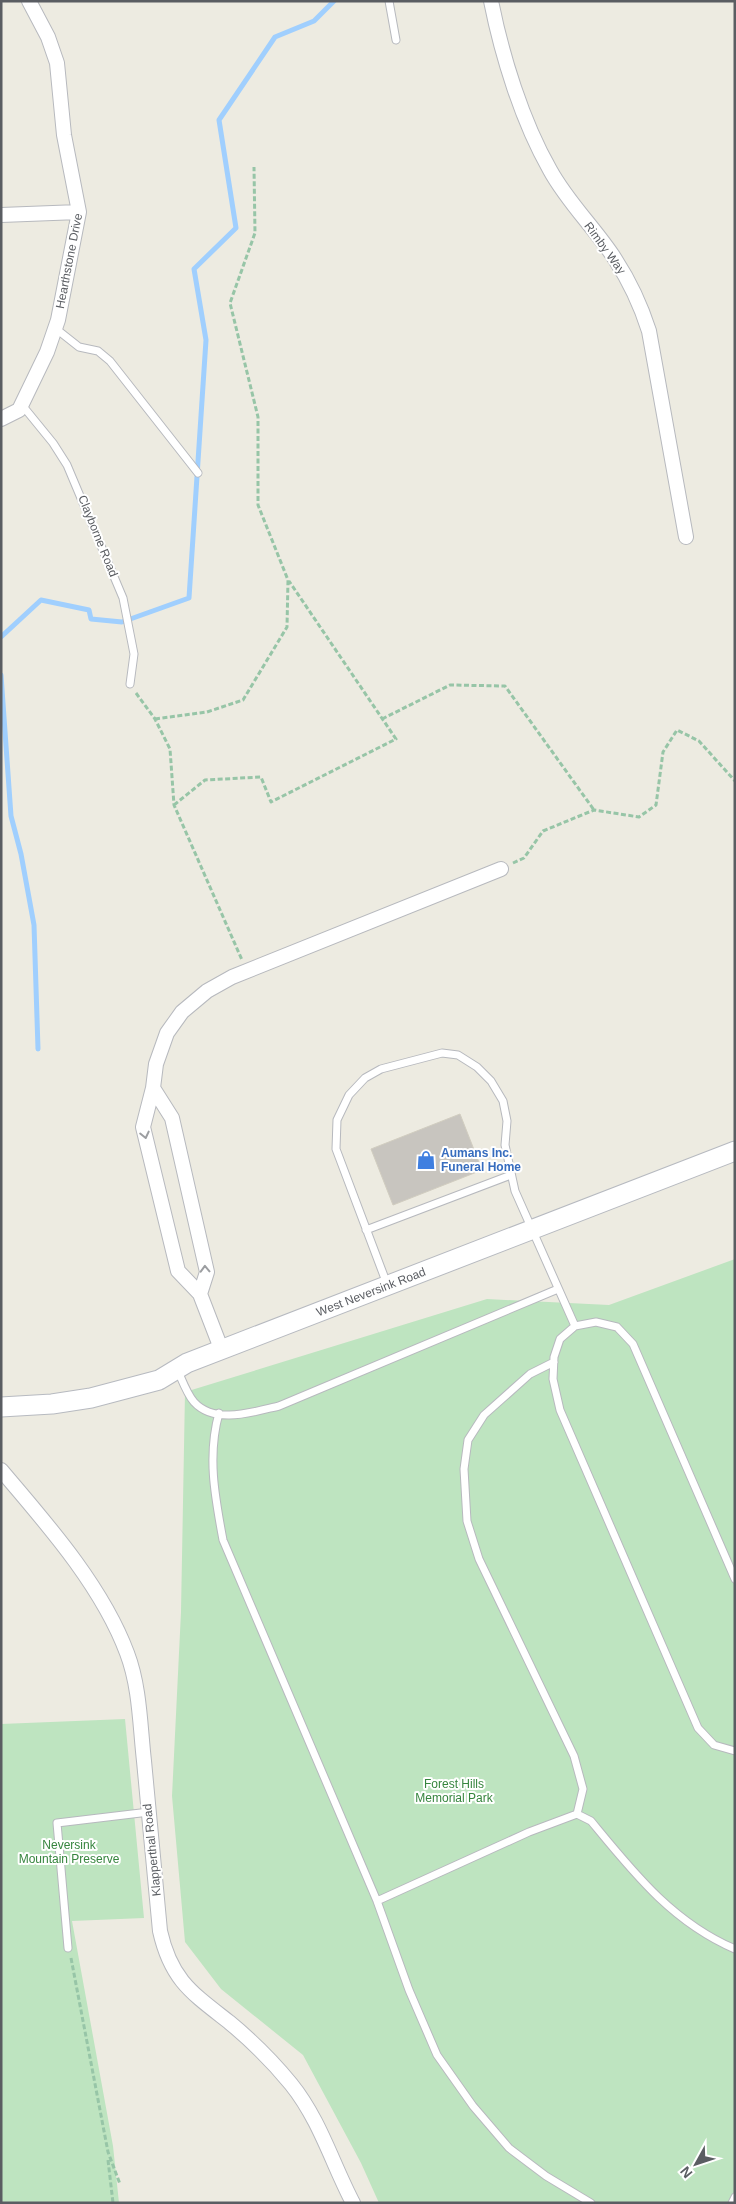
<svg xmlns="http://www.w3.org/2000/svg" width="736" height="2204" viewBox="0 0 736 2204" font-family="Arial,sans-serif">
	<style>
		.green { fill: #bee4c0 }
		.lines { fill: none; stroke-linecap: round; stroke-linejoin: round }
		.stream { stroke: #a0cffe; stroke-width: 5 }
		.building { fill: #c8c5bf; stroke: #d1cdc0 }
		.lane-casing { stroke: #b7b9be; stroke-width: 9 }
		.street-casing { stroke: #b7b9be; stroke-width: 16 }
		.secondary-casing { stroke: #b7bac0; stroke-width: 21 }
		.path { stroke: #97c5a7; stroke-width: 3; stroke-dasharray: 5 2.5; stroke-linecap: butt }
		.lane { stroke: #fff; stroke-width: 7 }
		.street { stroke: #fff; stroke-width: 14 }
		.secondary { stroke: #fff; stroke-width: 19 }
		.oneway { stroke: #9c9ea1 }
		.labels { text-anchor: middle; stroke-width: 4; stroke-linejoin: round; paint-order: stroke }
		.street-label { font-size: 12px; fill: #5a5d62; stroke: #fff }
		.shop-label { font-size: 12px; font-weight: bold; fill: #366cbe; stroke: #fff; text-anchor: start }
		.park-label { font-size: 12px; fill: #36853e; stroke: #fff }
	</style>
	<rect width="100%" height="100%" fill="#edebe1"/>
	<path class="green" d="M735 1259V2203H379L361 2163 303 2055 221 1989 185 1942 172 1796 181 1612 185 1392 487 1299 609 1305Z
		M125 1719 144 1918 72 1921 113 2146 119 2203H1V1724Z"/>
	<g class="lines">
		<path class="stream" d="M1 637 41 600 89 610 91 619 122 622 189 598 206 340 194 269 236 228 219 120 275 37 314 21 334 1
			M1 675 11 816 21 854 34 925 38 1049"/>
	</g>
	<path class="building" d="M460 1114 482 1170 393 1205 371 1149Z"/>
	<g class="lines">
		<g class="lane-casing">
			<path id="lane" d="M389 1 396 40
				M55 328 79 347 98 351 110 361 198 473
				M22 405 53 443 67 465 123 598 134 654 130 684
				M366 1230 511 1175
				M387 1284 336 1149 337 1120 349 1095 365 1078 381 1069 442 1053 458 1055 477 1067 491 1081 503 1101 507 1121 505 1145 515 1191 575 1326
				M554 1362 530 1374 484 1415 468 1440 464 1469 467 1521 479 1559 574 1756 583 1789 577 1814
				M178 1371C182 1380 187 1394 194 1402 215 1425 253 1412 279 1406L558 1289
				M219 1413C207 1456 215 1497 223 1540L377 1901 409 1990 437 2055 473 2106 509 2148 546 2176 591 2203
				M735 1579 633 1344 617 1327 596 1322 575 1326 560 1339 554 1357 553 1379 560 1410 698 1728 714 1745 735 1751
				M377 1901 529 1832 577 1814 591 1821C633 1872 672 1922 735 1949
				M68 1948 57 1823 149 1812
				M732 2203 735 2197"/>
		</g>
		<g class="street-casing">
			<path id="street" d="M491 1C502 56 522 121 550 170 568 203 595 228 615 259 630 282 641 306 649 331L686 537
				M1 215 79 212
				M1 419 19 410 47 352 58 320 79 212 64 135 57 63 48 37 29 1
				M153 1088 172 1118 207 1272 200 1294 178 1271 143 1127 153 1088 156 1064 167 1033 182 1012 207 991 232 977 501 869
				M200 1294 222 1351
				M1 1470C47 1524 102 1586 127 1653 140 1687 140 1726 144 1761 149 1818 155 1874 160 1931 171 1980 192 1993 229 2022 252 2041 273 2062 291 2084 320 2120 332 2163 353 2203"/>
		</g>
		<g class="secondary-casing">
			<path id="secondary" d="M1 1407 52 1404 91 1398 159 1380 187 1363 735 1151"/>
		</g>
		<path class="path" d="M136 693 155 719 170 749 174 805 242 960
			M155 719 207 712 243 700 287 627 288 580 258 505V417L230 303 255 233 254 167
			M382 719 450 685 505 686 594 810
			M174 805 205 780 261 777 271 802 396 739 289 581
			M513 863 524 858 543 831 594 810 639 817 656 805 663 752 677 730 699 741 735 781
			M71 1958 108 2152 120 2184
			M108 2160 113 2203"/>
		<use href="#lane" class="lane"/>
		<use href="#street" class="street"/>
		<use href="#secondary" class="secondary"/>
	</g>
	<defs><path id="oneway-chevron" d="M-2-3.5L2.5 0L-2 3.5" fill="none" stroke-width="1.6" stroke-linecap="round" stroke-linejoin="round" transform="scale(1.25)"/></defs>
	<g class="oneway">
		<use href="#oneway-chevron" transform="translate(145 1135) rotate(77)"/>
		<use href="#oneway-chevron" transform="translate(205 1269) rotate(-92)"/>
	</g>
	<defs>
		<g id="shop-bare" transform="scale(1.5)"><path d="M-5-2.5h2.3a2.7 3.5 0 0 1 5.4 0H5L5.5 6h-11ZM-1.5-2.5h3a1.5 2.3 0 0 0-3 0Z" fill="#3f7fe0" stroke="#fff" stroke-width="2.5" paint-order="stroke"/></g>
	</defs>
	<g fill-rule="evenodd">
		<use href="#shop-bare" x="426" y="1160"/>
	</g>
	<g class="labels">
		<g class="street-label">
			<text transform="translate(605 248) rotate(54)" y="4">Rimby Way</text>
			<text transform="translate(69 261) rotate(-79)" y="4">Hearthstone Drive</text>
			<text transform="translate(98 536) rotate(68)" y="4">Clayborne Road</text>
			<text transform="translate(371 1292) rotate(-21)" y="4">West Neversink Road</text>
			<text transform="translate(152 1850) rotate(-96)" y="4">Klapperthal Road</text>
		</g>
		<g class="shop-label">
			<text x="441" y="1157">Aumans Inc.<tspan x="441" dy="14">Funeral Home</tspan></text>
		</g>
		<g class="park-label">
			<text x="454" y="1788">Forest Hills<tspan x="454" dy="14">Memorial Park</tspan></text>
			<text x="69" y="1849">Neversink<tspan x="69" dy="14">Mountain Preserve</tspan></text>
		</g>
	</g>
	<rect width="736" height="2204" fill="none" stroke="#5a5d62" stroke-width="5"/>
	<g transform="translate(696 2164) rotate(230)" stroke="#ffffff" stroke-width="4" paint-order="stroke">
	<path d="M0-4L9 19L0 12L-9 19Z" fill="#5a5d62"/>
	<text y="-8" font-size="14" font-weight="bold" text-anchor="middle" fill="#5a5d62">N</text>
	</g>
</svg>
